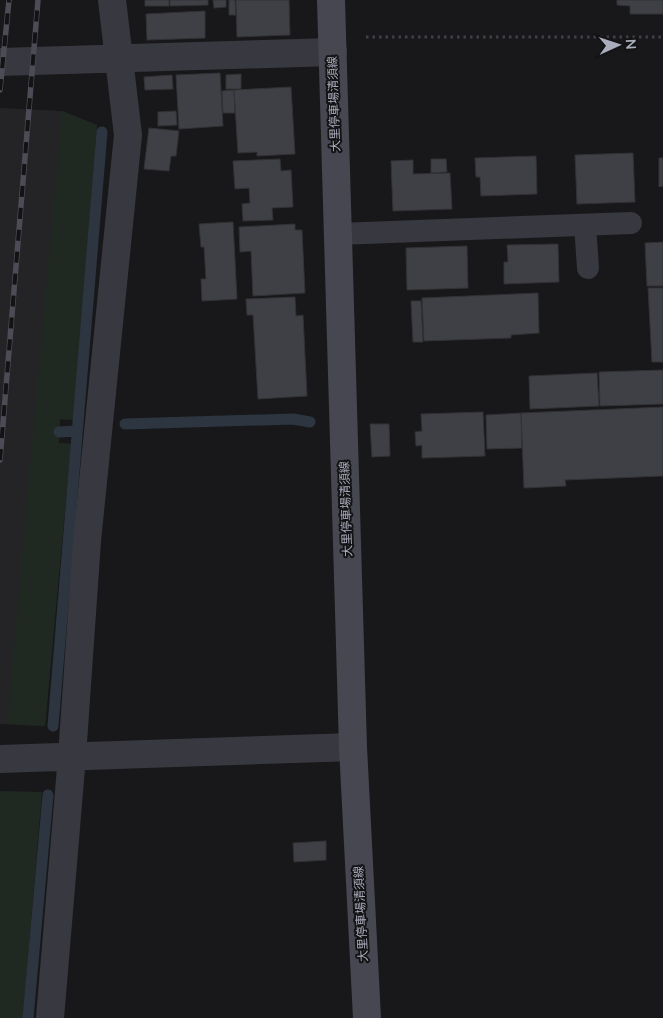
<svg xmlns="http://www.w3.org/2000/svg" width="663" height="1018" viewBox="0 0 663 1018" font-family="'Nunito Sans','Noto Sans JP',sans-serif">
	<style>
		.built { fill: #242427 }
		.green { fill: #1f2922 }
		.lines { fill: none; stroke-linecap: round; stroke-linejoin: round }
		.stream { stroke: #2c3540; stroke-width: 11 }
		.building { fill: #3f4045; stroke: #323236 }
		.path { stroke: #3e4047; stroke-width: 3; stroke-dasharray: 2.5 4; stroke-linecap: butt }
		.service { stroke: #383940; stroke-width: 22 }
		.minor { stroke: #383940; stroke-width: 28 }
		.secondary { stroke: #464750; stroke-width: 28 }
		.rail-casing { stroke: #4b4c55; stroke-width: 5.5 }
		.rail { stroke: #131315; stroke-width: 4; stroke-dasharray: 11; stroke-linecap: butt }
		.labels { text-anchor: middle; stroke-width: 4; stroke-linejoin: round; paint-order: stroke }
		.street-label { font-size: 12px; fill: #a9acbb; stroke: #131315 }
	</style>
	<rect width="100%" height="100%" fill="#18181a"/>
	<path class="built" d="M0 108 62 111 97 125 74 420 60 419 59 432V443L71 444 45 726 0 724Z"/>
	<path class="green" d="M62 111 97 125 74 420 60 419 59 443 71 444 45 726 7 724Z
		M0 791 42 792 23 1018H0Z"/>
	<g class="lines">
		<path class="stream" d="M125 424 293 419 310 422
			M59 432 77 431
			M53 726 102 132
			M28 1018 48 795"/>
	</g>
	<path class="building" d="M145 0H169V6H145Z
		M170 0H208V5L170 6Z
		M213 0H226V7L214 8Z
		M229 0H235L236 15H229Z
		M236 0H289L290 35 237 37Z
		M617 0H663V14H630V6L617 5Z
		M205 11V38L147 40 146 14Z
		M220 73 223 126 179 129 176 75Z
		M241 74V89H226V75Z
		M172 75 173 89 145 90 144 77Z
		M291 87 295 154 257 156V152L238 153 234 90Z
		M234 90 235 113H223L222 91Z
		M176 111 177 125 158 126V112Z
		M149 128 179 131 176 156H171L169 171 144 169Z
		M633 153 635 202 577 204 575 155Z
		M536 156 537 194 481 196 480 177H476L475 158Z
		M659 158H663V186L659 187Z
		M280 159 281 171 291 170 293 207 272 208 273 220 243 221 242 204 250 203 249 188 235 189 233 161Z
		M431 159H446L447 172 431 173Z
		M413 160V174L450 173 452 209 393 211 391 161Z
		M233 222 237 299 202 301 201 279H206L204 247H201L199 224Z
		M295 224V230H302L305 293 253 296 251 251 240 252 239 227Z
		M663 242V286H647L645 243Z
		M558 244 559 282 504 284V262H508L507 245Z
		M467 246 468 288 407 290 406 248Z
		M648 288H663V362H652Z
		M538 293 539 333 511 335V338L424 341 422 298Z
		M295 297 296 316 303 315 307 396 258 399 253 315H247L246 299Z
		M411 301H421L423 342H413Z
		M663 370V404L600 406 599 372Z
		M597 373 599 406 530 409 529 376Z
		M663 407V476L565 480 566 486 524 488 521 413Z
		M483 412 485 456 422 458V445L416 446 415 432 422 431 421 414Z
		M521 413 522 448 487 449 486 415Z
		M370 424H389L390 456 372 457Z
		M326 841V860L294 862 293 843Z"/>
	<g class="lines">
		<path class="path" d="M366 37H663"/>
		<path class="service" d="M585 225 588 268
			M338 234 631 223"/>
		<path class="minor" d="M0 62 333 52
			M0 759 353 747
			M50 1018 72 756 87 541 128 135 112 0"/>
		<path class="secondary" d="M331 0 353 747 367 1018"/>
		<g class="rail-casing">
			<path id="rail" d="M0 90 9 0
				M0 460 38 0"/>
		</g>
		<use href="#rail" class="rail"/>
	</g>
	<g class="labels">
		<g class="street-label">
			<text transform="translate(334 104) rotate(-92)" y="4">大里停車場清須線</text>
			<text transform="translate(346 509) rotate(-92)" y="4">大里停車場清須線</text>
			<text transform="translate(361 914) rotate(-93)" y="4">大里停車場清須線</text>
		</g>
	</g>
	<g transform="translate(618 45) rotate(87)" stroke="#131315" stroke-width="4" paint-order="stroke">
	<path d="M0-4L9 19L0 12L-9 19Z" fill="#a9acbb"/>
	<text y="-8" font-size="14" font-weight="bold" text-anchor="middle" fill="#a9acbb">N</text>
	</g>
</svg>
